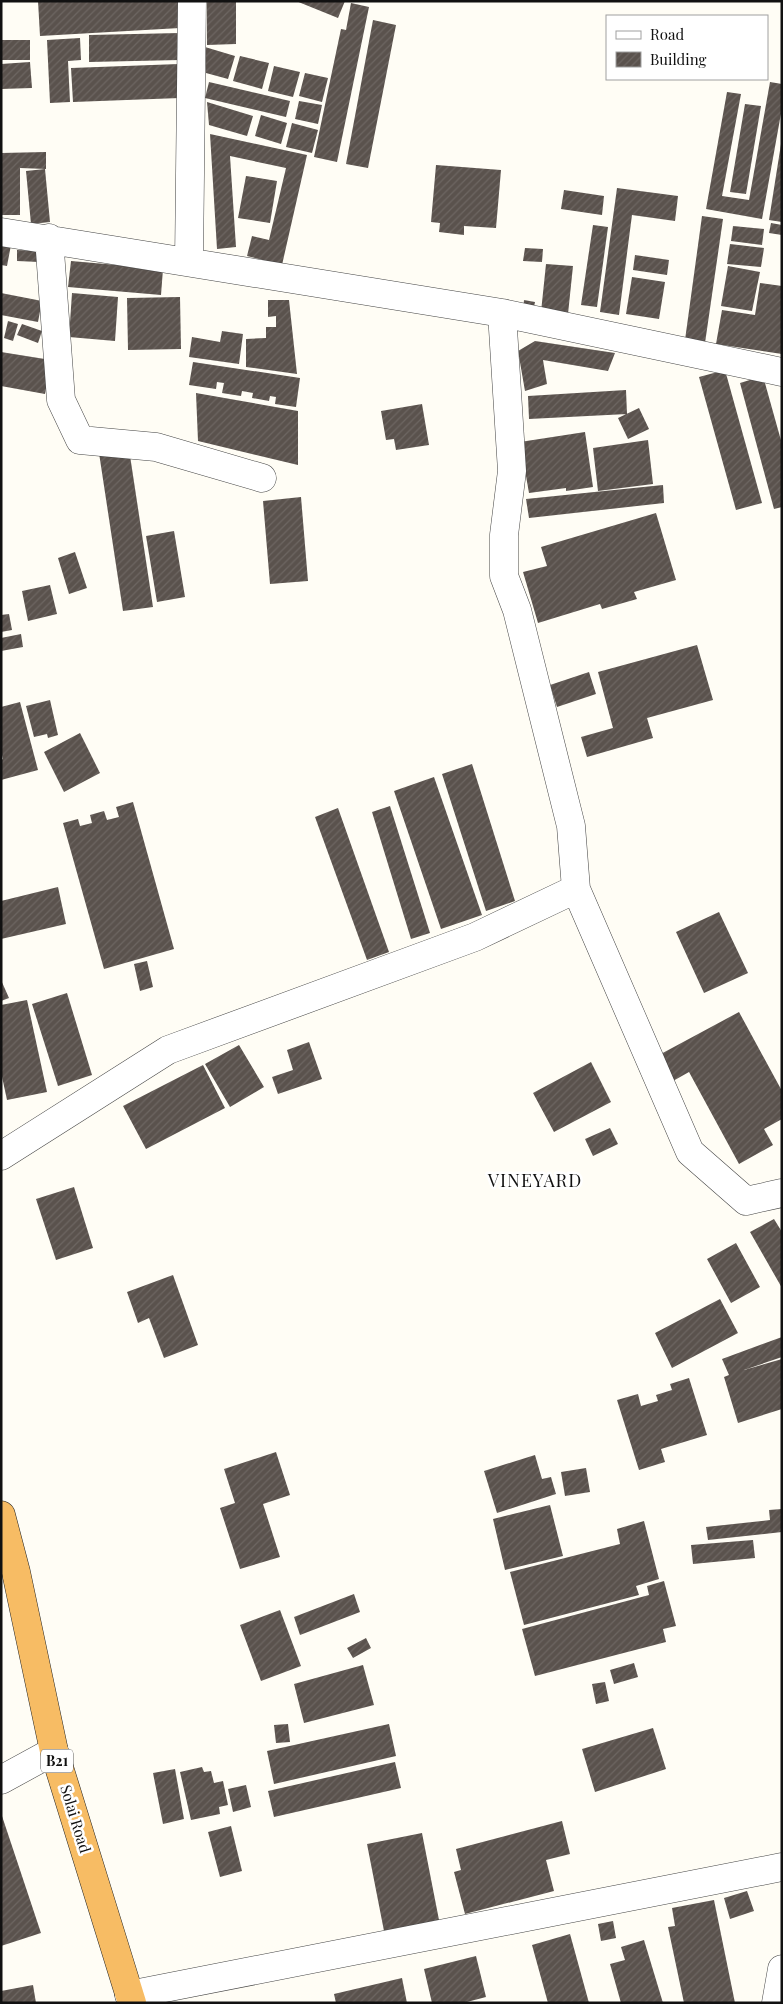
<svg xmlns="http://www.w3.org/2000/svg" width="783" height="2004" viewBox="0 0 783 2004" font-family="'Playfair Display',serif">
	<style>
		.building { fill: url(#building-hatch) }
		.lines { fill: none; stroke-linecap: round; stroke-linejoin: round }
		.minor-casing { stroke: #444; stroke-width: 29 }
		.trunk-casing { stroke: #222; stroke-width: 29 }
		.minor { stroke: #fff; stroke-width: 28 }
		.trunk { stroke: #f7bc64; stroke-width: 28 }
		.labels { text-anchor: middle; stroke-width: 5; stroke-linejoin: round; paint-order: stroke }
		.shield { fill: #fff; stroke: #585858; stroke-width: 1 }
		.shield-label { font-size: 14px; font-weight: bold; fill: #111 }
		.street-label { font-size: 15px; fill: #111; stroke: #fff }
		.quarter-label { font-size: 18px; letter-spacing: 1px; fill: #111; stroke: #fff }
	</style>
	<defs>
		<pattern id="building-hatch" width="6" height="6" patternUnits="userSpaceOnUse" patternTransform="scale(1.25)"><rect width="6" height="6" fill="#5a524d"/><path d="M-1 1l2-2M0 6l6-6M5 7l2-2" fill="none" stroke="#6d6662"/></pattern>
	</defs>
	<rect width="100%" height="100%" fill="#fffdf5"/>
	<path class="building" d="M38 1H179L180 28 40 36Z
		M207 1H236V44L207 45Z
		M296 1H345L338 18Z
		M351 3 369 7 337 162 314 157 341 29 346 30Z
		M373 20 396 25 368 168 346 164Z
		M180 33V60L89 62V35Z
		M80 38 81 60 68 61 70 102 50 103 47 40Z
		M1 40H30V60H1Z
		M205 47 235 56 228 79 206 73Z
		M240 56 269 63 262 89 233 81Z
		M30 62 32 88 1 89V64Z
		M179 64 180 98 73 102 71 68Z
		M274 66 300 72 293 97 268 91Z
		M305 73 328 78 322 102 299 96Z
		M209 82 290 101 286 117 205 98Z
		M770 82 782 84V108L762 219 706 209 727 92 741 94 722 196 749 200Z
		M299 101 322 105 318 124 295 119Z
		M207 102 253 116 247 136 209 125Z
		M745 104 761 106 746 194 730 192Z
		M261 115 287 123 281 144 255 136Z
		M292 123 318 130 312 153 286 147Z
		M210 134 307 155 282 265 247 256 252 236 269 240 286 168 230 156 236 247 217 249Z
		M781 144 782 145V222L769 220Z
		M46 152V169L20 168V215H1V153Z
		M436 165 501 170 496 228 464 226V235L439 232 440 223 431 222Z
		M45 169 50 222 31 224 26 171Z
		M246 176 277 181 270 223 238 218Z
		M617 188 678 196 675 221 632 215 619 315 600 312Z
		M564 190 604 196 602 215 561 209Z
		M702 216 723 219 705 343 685 340Z
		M771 223 782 225V235L769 233Z
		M593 225 608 227 597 307 581 305Z
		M733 226 764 229 762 245 731 241Z
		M1 244 11 245 7 266 1 265Z
		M730 244 764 248 761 267 727 264Z
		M525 248 543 249 542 262 523 261Z
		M17 250 39 251V262L17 261Z
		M635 255 669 260 667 275 633 270Z
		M71 261 163 269 161 295 68 287Z
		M546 264 573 266 568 314 541 312Z
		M728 266 760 272 752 311 721 306Z
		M632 277 665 282 659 319 626 314Z
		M760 283 782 286V354L716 344 722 310 755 315Z
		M1 293 42 301 38 322 1 315Z
		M72 293 118 297 115 341 69 337Z
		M180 297 181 349 128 350 127 298Z
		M268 300H289L297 374 246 367V339L266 338V327H276V316L268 317Z
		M524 300 535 302 533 312 523 310Z
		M8 321 18 324 13 341 4 338Z
		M22 324 42 331 38 343 17 335Z
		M222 331 243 334 239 364 189 357 192 337 220 342Z
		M535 341 615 353 608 371 543 360 547 384 525 391 518 351Z
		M1 352 51 360 45 394 1 386Z
		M193 362 300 378 296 407 275 404 276 397 270 396 269 401 252 398 253 393 242 391 241 396 222 393 224 383 217 382 216 389 189 385Z
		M725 370 762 503 736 510 699 377Z
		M763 376 782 444V507L774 509 740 383Z
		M626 390 627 414 529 419 528 396Z
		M196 393 298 411V465L198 441Z
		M422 404 429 445 396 450 394 439 386 440 381 411Z
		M639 408 649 429 628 439 618 418Z
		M585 432 593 487 566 491V488L529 493 520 442Z
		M648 440 653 484 598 491 593 448Z
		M129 449 153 607 123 611 99 453Z
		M663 485 664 503 529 518 526 499Z
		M301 497 308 581 270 584 263 501Z
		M656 513 676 580 634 592 637 599 602 609 600 604 538 623 523 572 547 566 541 547Z
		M174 531 185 597 157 602 146 536Z
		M75 552 87 588 69 594 58 558Z
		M50 585 57 614 28 621 22 591Z
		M9 614 12 630 1 632V615Z
		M21 634 23 647 1 651V638Z
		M697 645 713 700 647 718 653 738 587 757 581 737 613 728 598 672Z
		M589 672 596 694 557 707 550 685Z
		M50 700 58 735 48 738 47 734 34 737 26 706Z
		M20 702 38 770 1 780V760L3 759 1 751V707Z
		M80 733 100 773 64 792 44 752Z
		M472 764 515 901 486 911 442 774Z
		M434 777 482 915 441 929 394 791Z
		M133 802 174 949 104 969 63 823 78 819 80 826 92 823 90 815 104 811 107 820 119 817 116 807Z
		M390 806 430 933 411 939 372 812Z
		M338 808 389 952 367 960 315 817Z
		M58 887 66 924 1 939V901Z
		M719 912 748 973 704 993 676 932Z
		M147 961 153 987 140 991 134 964Z
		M1 980 9 998 1 1001Z
		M67 993 92 1075 58 1086 32 1004Z
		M27 1000 47 1092 7 1100 1 1072V1005Z
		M739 1012 782 1091V1119L764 1129 773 1145 739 1164 689 1072 673 1081 659 1055Z
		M309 1042 322 1079 278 1094 272 1077 293 1070 287 1050Z
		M239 1045 264 1087 230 1107 205 1064Z
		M591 1062 611 1102 554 1132 533 1093Z
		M203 1065 225 1108 146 1149 123 1106Z
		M610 1128 618 1144 593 1156 585 1139Z
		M74 1187 93 1248 56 1260 36 1199Z
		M774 1219 782 1232V1288L750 1232Z
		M736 1243 760 1287 731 1303 707 1259Z
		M173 1275 198 1345 164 1358 149 1318 138 1323 127 1292Z
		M720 1299 738 1333 672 1368 655 1333Z
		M782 1337V1357L744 1370 782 1359V1409L738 1423 724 1377 729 1375 722 1359Z
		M689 1378 707 1435 661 1449 665 1462 639 1470 617 1400 638 1394 641 1406 658 1401 656 1395 672 1390 670 1384Z
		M276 1452 290 1495 263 1504 280 1557 240 1569 220 1508 235 1503 224 1469Z
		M535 1455 542 1479 551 1477 556 1494 497 1513 484 1471Z
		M586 1468 590 1492 565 1496 561 1472Z
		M550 1505 563 1556 505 1570 493 1519Z
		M782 1509V1532L708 1540 706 1527 770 1520 769 1510Z
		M644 1521 659 1579 636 1586 639 1595 524 1625 510 1572 620 1544 617 1529Z
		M753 1540 755 1558 693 1564 691 1545Z
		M664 1581 676 1626 663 1629 666 1642 535 1676 522 1629 649 1595 647 1586Z
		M354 1594 360 1612 300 1635 294 1617Z
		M280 1610 301 1666 261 1681 240 1625Z
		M366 1638 371 1648 353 1658 347 1648Z
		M634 1663 638 1677 614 1684 610 1670Z
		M363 1665 374 1705 304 1723 294 1684Z
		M605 1682 609 1701 596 1704 592 1684Z
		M288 1724 290 1742 276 1743 274 1725Z
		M389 1724 396 1756 274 1784 267 1751Z
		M653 1728 666 1769 595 1792 582 1749Z
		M395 1762 401 1788 274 1817 268 1791Z
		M202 1767 204 1772 211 1771 214 1783 223 1781 228 1805 219 1807 220 1814 191 1820 180 1772Z
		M175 1769 184 1819 163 1824 153 1773Z
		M246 1785 251 1807 233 1812 228 1789Z
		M1 1813 41 1933 1 1946Z
		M562 1821 570 1854 546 1860 554 1891 465 1914 454 1872 461 1870 456 1849Z
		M231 1826 242 1871 220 1877 208 1832Z
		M422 1833 439 1920 384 1931 367 1844Z
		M747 1891 754 1911 730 1919 724 1898Z
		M714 1900 735 2003H684L668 1927 675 1926 672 1908Z
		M613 1921 616 1938 601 1941 598 1924Z
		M570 1934 589 2003H548L532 1945Z
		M644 1940 663 2003H621L610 1964 625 1960 621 1947Z
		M476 1956 486 1997 463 2003H432L424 1969Z
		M402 1978 407 2003H336L334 1994Z
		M33 1985 36 2003H1V1991Z"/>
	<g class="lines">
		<g class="minor-casing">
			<path id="minor" d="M1 232 502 313 782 372
				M49 238 61 400 80 440 156 447 262 478
				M189 261 192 1
				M576 889 690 1152 746 1201 782 1193
				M1 1156 168 1050 475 937 576 889 571 826 517 610 504 576V535L512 471 502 313
				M1 1780 54 1751
				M129 1995 782 1867
				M776 2003 782 1969"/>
		</g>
		<g class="trunk-casing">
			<path id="trunk" d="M1 1515 16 1572 54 1751 132 2003"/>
		</g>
		<use href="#minor" class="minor"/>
		<use href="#trunk" class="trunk"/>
	</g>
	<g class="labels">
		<rect class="shield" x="41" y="1749.5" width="32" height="23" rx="4"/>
		<g class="shield-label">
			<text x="57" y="1766">B21</text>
		</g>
		<g class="street-label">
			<text transform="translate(75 1819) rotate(73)" y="5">Solai Road</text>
		</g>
		<g class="quarter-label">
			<text x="535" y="1187">VINEYARD</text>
		</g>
	</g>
	<rect width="783" height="2004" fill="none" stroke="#111111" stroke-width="5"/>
	<rect x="606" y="15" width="162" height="65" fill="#ffffff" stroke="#a0a0a0"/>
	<rect x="616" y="31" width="25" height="8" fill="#ffffff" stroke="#a0a0a0"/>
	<text x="650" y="40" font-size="15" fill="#111111">Road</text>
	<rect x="616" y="52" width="25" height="15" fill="url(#building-hatch)" stroke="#a0a0a0"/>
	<text x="650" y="65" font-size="15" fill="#111111">Building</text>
</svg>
